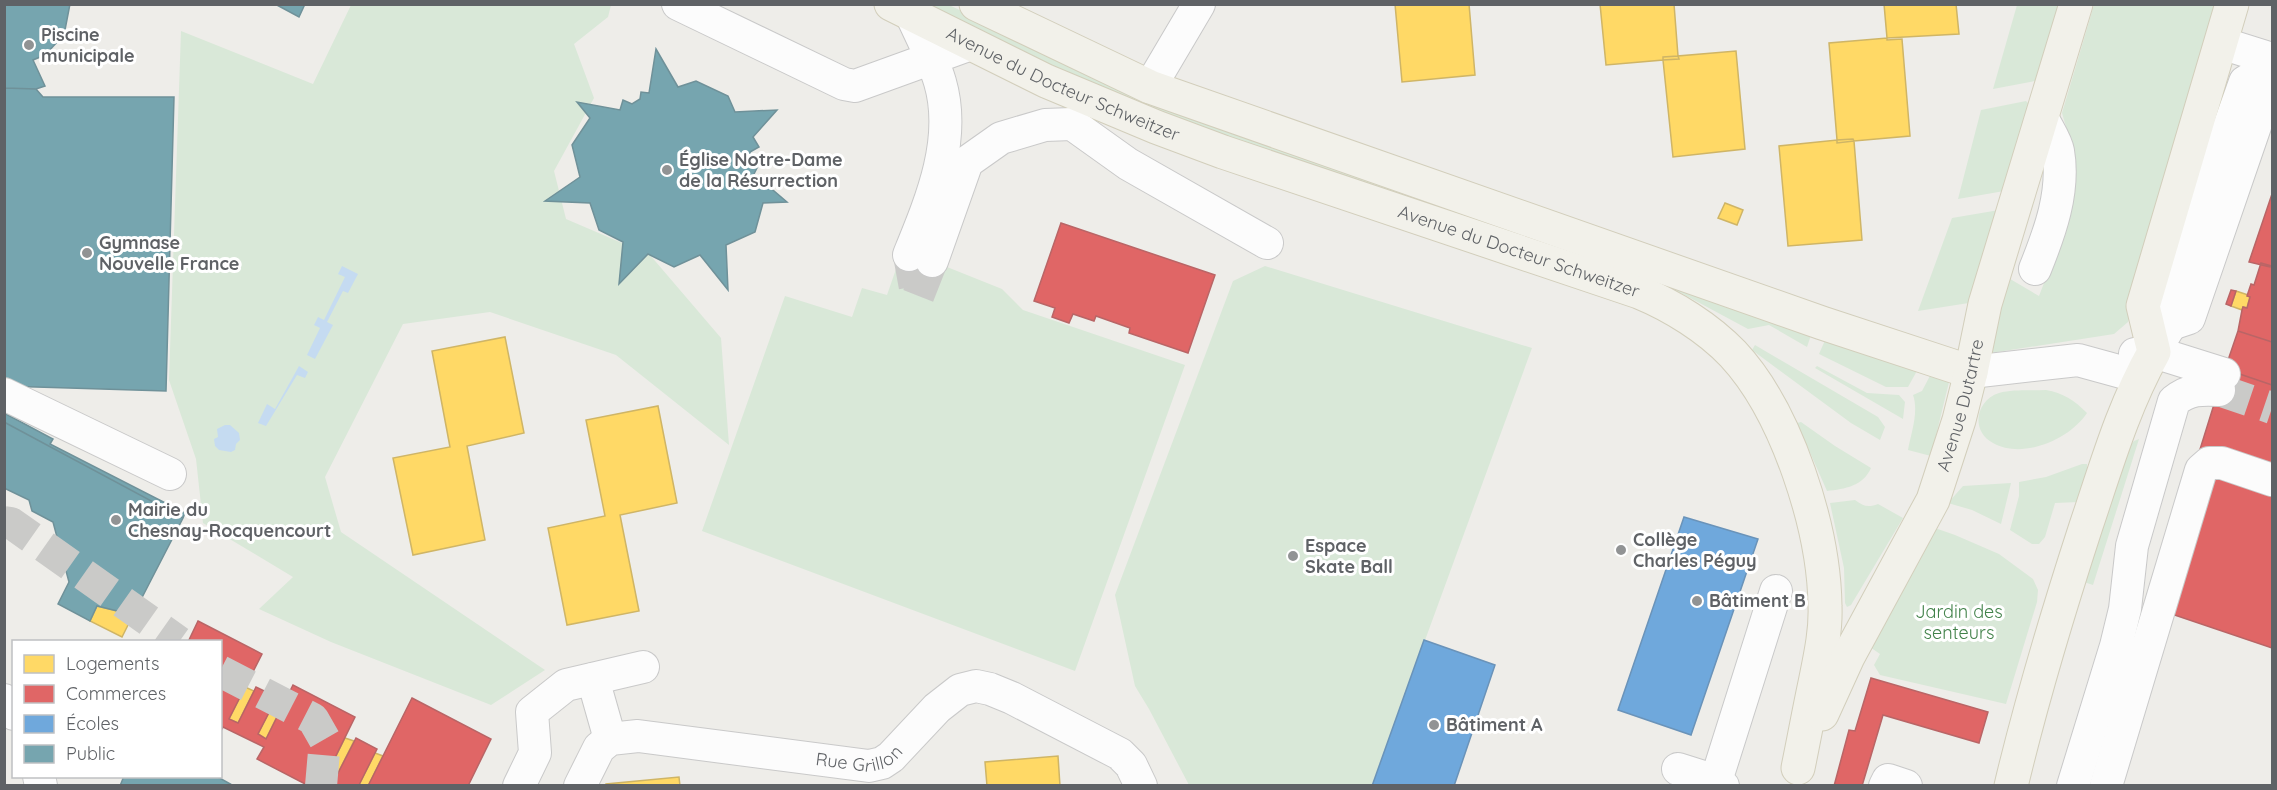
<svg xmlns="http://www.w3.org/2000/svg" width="2277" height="790" viewBox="0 0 2277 790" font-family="Quicksand,sans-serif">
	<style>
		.green { fill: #d9e8d8 }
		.water { fill: #c5dbf1 }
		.homes { fill: #ffd966; stroke: #cfb566; stroke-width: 1.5 }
		.shops { fill: #e06666; stroke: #b96566; stroke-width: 1.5 }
		.schools { fill: #6fa8dc; stroke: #6a93b9; stroke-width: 1.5 }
		.public { fill: #76a5af; stroke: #6f9199; stroke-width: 1.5 }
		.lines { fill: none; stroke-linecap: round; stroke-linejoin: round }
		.minor-tunnel { stroke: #cacac8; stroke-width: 32; stroke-dasharray: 32 16; stroke-linecap: butt }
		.minor-casing { stroke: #c9c9c9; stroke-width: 34 }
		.major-casing { stroke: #d2cebb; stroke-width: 35 }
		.minor { stroke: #fcfcfc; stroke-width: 32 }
		.major { stroke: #f2f1ea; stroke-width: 33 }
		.poi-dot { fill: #919394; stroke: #fff; stroke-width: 2 }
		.labels { text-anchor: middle; stroke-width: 6; stroke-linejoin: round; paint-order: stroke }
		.poi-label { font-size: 18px; font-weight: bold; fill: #5f6266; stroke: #fff; text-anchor: start }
		.street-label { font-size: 18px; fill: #5f6266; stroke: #fff }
		.park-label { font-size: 18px; fill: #42824a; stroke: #fff }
	</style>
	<rect width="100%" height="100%" fill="#eeede9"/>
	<path class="green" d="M351 5H611L608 17 574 44 594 98 554 171 566 219 650 255 721 338 729 445 616 355 490 312 403 324 325 477 341 532 545 670 491 705 331 642 259 609 293 577 203 523 196 459 169 380 181 31 313 84Z
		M916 5H949L1180 115 1811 335 1807 347 1769 325 1748 329 1681 293 1547 251 1177 127Z
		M2017 5H2061L2040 80 1993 89Z
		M2094 5H2224L2128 322 2114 334 1991 353 2005 276 2039 296 2068 221 2074 154 2062 113Z
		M2026 101 2037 112 2010 190 1958 199 1981 110Z
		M2005 209 1975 302 1918 311 1952 218Z
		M902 252 932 261 1002 289 1023 310 1185 365 1075 671 702 531 785 296 852 317 862 288 887 295Z
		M1265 266 1532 348 1372 785H1189L1149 709 1135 686 1115 595 1233 281Z
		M1826 338 1918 369 1908 387H1886L1819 354Z
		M1755 345 1878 417 1885 427 1880 440 1851 423 1752 350Z
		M1817 366 1867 393 1899 395 1905 402 1903 419 1815 368Z
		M1932 372 1950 378 1931 456 1908 450C1911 433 1919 412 1913 395L1922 391Z
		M2046 390C2063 393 2074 400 2087 413 2070 439 2023 460 1993 443 1970 431 1976 400 1999 393 2013 389 2031 391 2046 390Z
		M1801 422 1835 446 1871 468C1863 486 1845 489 1827 491L1797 423Z
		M2139 439 2093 585 2081 581 2129 446 2134 441Z
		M2082 464H2087V474L2079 502 2055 503 2045 537 2039 544H2032L2010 530 2019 496V482L2046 477Z
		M2011 483 2001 524 1972 510 1948 503 1963 486Z
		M1855 500C1863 506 1868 508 1878 504L1903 518 1851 605 1847 607 1845 603 1844 568 1830 503Z
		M1932 527 1955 535 1999 554 2033 579 2038 590 2037 602 2006 704 1880 675 1874 665 1880 654 1867 645Z"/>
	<path class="water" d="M342 266 358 274 348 293 343 291 327 322 333 325 315 359 307 355 320 328 314 325 318 317 324 320 345 277 338 274Z
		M299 366 308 372 305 378 297 375 266 426 258 423 267 404 275 409Z
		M225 425H230L239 433 240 440 236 444 235 450 231 452 219 450 215 446 214 439 218 437 217 429Z"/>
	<path class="homes" d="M1395 4H1469L1475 75 1402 82Z
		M1600 4H1674L1678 56 1663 57V60L1606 65Z
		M1884 4H1956L1959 34 1887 38Z
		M1887 38V40L1902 39 1910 136 1854 141 1853 139 1837 140 1829 43Z
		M1736 51 1745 149 1673 157 1663 60 1679 59 1678 56Z
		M1678 56 1679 59 1663 60V57Z
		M1853 139 1854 141 1837 143V140Z
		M1837 140V143L1854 141 1862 240 1788 246 1779 146Z
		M1725 203 1743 210 1737 225 1718 218Z
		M2236 291 2248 295 2250 297 2247 308 2243 307 2242 310 2231 306Z
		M505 337 524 433 467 446 485 540 413 555 393 458 450 447 432 351Z
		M658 406 677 503 620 515 639 611 567 625 548 528 605 516 586 420Z
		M58 543 64 565 56 568 49 546Z
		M97 606 133 615 122 637 90 621Z
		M245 687 254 691 238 723 229 719Z
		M274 702 282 706 266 739 258 734Z
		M345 738 354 741 338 773 329 770Z
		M375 753 383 756 368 786 359 785Z
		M1058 756 1060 786H987L985 762Z
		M679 777 680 786H606V784Z"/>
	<path class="shops" d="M2272 194V266L2270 267 2249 262Z
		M1061 223 1215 275 1188 353 1129 333 1130 328 1096 316 1094 321 1073 314 1069 323 1052 317 1055 308 1034 301Z
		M2261 263 2272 266V342L2238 331 2242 310 2243 307 2247 308 2250 297 2247 296 2251 284 2254 285Z
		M2231 290 2236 291 2231 306 2226 304Z
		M2238 331 2272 342V385L2225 369Z
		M2225 369 2272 385V648L2151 607Z
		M198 621 262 654 229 719 238 723 256 687 277 697 258 734 266 739 293 685 355 717 329 770 338 773 356 738 377 749 359 785 360 786H334L323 780 320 786H309L257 759 264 747 223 727 220 733V642H188Z
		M1871 678 1988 712 1979 743 1883 715 1862 786H1834L1849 730 1855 731Z
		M412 698 491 739 468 786H368Z"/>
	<path class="schools" d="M1684 517 1758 539 1691 735 1618 710Z
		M1424 640 1495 665 1454 786H1372Z"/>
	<path class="public" d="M4 4H70L65 30 59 40 45 55 33 60 45 86 36 89 5 88Z
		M275 4H305L299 17Z
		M656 49 678 87 696 81 728 96 735 112 777 110 753 137 759 147 750 152 751 162 758 166 754 174 787 202 763 203 755 232 726 245 728 290 700 255 674 267 648 254 619 284 623 242 599 230 590 203 545 201 580 177 572 145 590 118 577 102 620 110 623 100 632 104 640 99 641 92 649 93Z
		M5 88 36 89 43 97H174L166 391 4 386Z
		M4 413 53 439 50 444 185 513 183 518 4 422Z
		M4 422 183 518 133 615 97 606 90 621 58 604 69 582 53 522 32 511 29 500 4 488Z
		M124 776H216L234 786H120Z"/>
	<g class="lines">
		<path class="minor-tunnel" d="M909 255 917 299 932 261
			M2219 390 2272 408
			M4 522 11 523 179 642
			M220 671 313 719 325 740 321 786"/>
		<g class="minor-casing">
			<g id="minor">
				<path d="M678 4 844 84 855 86 971 44"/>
				<path d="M2221 43 2272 59"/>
				<path d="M1150 87 1199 4"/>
				<path d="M909 255C931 201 957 140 940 82 933 58 921 36 911 14"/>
				<path d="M932 261 967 162 1001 138 1045 125 1072 124 1128 164 1267 243"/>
				<path d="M2035 269C2050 232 2065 191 2058 151 2056 140 2047 128 2042 117"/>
				<path d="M2171 324 2189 318 2272 77"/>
				<path d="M2154 352 2171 324 2167 301 2245 82 2272 65"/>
				<path d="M2135 354 2154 352 2224 374"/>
				<path d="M1971 372 2078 360 2140 377"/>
				<path d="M4 394 170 474"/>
				<path d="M593 679 610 739"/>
				<path d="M4 700 14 714"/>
				<path d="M1678 769 1716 781"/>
				<path d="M39 776 41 786"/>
				<path d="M519 786 535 753 532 712 566 685 643 667"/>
				<path id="s1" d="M580 786 599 748 610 739 638 736 869 766 882 763 891 757 937 708 960 690 976 686 990 689 1012 698 1120 754 1131 765 1141 786"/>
				<path d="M1723 786 1716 781 1776 591"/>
				<path d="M1885 786 1888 780 1906 786"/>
				<path d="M2073 786 2116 646 2125 609 2132 546 2174 401C2189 389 2201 389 2219 390"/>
				<path d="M2106 786 2201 470 2209 463H2222L2272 480"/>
			</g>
		</g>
		<g class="major-casing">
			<g id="major">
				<path id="s2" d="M891 4 1046 81 1156 127 1223 152 1639 292C1673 306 1708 328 1733 354 1787 412 1824 528 1825 606 1826 632 1820 658 1815 683 1809 711 1804 739 1798 768"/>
				<path d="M976 4 1150 87 1822 323 1971 372"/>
				<path id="s3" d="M1822 714 1848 657 1933 500 1959 420 1971 372 1985 304 2076 4"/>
				<path d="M2011 786C2032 698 2058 612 2086 526 2106 467 2123 407 2154 352L2143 306 2232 4"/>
			</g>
		</g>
		<use href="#minor" class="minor"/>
		<use href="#major" class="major"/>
	</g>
	<g class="poi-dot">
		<circle cx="29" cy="45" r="6"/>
		<circle cx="667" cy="170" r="6"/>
		<circle cx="87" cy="253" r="6"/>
		<circle cx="116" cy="520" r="6"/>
		<circle cx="1621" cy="550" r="6"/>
		<circle cx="1293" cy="556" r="6"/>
		<circle cx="1697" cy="601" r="6"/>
		<circle cx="1434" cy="725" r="6"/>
	</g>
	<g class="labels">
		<g class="poi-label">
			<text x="41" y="41">Piscine<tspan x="41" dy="21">municipale</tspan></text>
			<text x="679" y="166">Église Notre-Dame<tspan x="679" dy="21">de la Résurrection</tspan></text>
			<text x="99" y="249">Gymnase<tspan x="99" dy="21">Nouvelle France</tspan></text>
			<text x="128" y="516">Mairie du<tspan x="128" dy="21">Chesnay-Rocquencourt</tspan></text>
			<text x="1633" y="546">Collège<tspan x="1633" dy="21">Charles Péguy</tspan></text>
			<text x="1305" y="552">Espace<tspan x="1305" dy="21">Skate Ball</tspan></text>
			<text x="1709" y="607">Bâtiment B</text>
			<text x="1446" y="731">Bâtiment A</text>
		</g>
		<g class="street-label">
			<text dy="6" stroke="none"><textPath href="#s2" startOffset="190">Avenue du Docteur Schweitzer</textPath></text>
			<text dy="6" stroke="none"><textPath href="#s2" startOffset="676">Avenue du Docteur Schweitzer</textPath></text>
			<text dy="6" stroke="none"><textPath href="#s3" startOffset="340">Avenue Dutartre</textPath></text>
			<text dy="6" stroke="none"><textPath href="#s1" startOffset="309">Rue Grillon</textPath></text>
		</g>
		<g class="park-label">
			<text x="1959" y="618">Jardin des<tspan x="1959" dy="21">senteurs</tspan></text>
		</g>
	</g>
	<rect width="2277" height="790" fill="none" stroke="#5f6266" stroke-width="12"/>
	<rect x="12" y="640" width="210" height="138" fill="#ffffff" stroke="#bfc0c2" stroke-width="1.5"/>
	<rect x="24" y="655" width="30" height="18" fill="#ffd966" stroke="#bfc0c2" stroke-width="1.5"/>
	<text x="66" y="670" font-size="18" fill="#5f6266">Logements</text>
	<rect x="24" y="685" width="30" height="18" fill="#e06666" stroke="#bfc0c2" stroke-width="1.5"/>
	<text x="66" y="700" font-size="18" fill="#5f6266">Commerces</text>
	<rect x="24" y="715" width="30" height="18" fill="#6fa8dc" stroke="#bfc0c2" stroke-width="1.5"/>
	<text x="66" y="730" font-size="18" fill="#5f6266">Écoles</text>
	<rect x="24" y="745" width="30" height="18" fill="#76a5af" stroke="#bfc0c2" stroke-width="1.5"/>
	<text x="66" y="760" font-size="18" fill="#5f6266">Public</text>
</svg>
